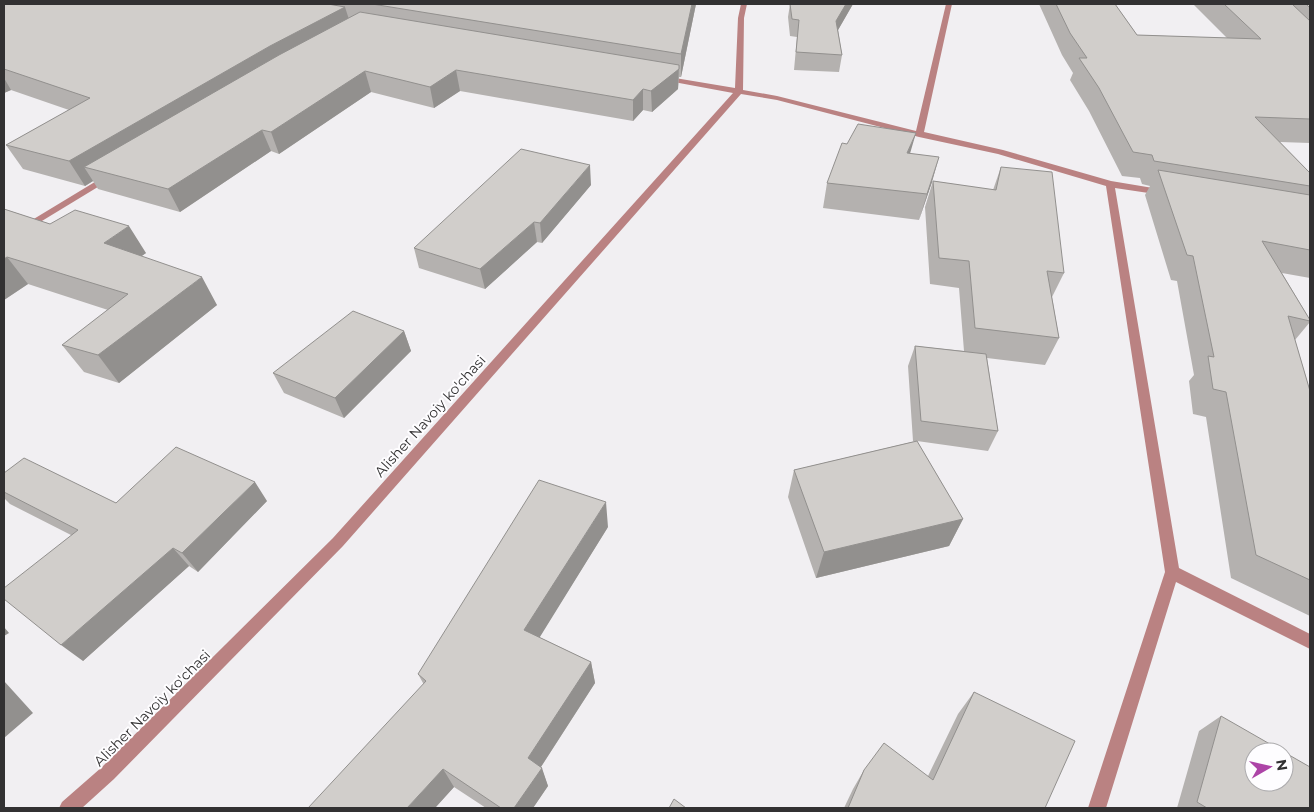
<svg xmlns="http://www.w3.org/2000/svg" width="1314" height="812" viewBox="0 0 1314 812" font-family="Montserrat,sans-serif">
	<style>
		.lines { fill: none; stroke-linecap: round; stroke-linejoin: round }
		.minor { fill: #ba8282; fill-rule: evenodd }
		.wall { fill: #b4b1af }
		.shaded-wall { fill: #92908e }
		.building { fill: #d1cecb; stroke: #92908e; fill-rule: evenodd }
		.labels { text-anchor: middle; stroke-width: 4; stroke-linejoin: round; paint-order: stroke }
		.street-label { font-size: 14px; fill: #323132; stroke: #fefdff }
	</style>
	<rect width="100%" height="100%" fill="#f1eff2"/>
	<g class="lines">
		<path class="minor" d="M741 4H747L744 18 743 90 777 96 916 131 946 4H952L924 132 1003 150 1111 181 1165 190V194L1162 195 1115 188 1179 568 1310 634V649L1176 582 1106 808H1088L1165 572 1106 186 998 154 919 137 777 100 741 94 343 546 114 779 82 808H59L62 802 102 767 333 538 733 93 663 80 659 78 663 76 735 88 738 18Z
			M108 174 111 175V179L4 244V237Z"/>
	</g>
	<path class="wall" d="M4 4H696L681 77H679L678 89 652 112 643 110 633 121 460 91 434 108 371 92 279 154 271 151 180 212 98 189 93 181 85 186 23 169 6 145 69 110 11 90 4 93Z
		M790 4H853L838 30 842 55 839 72 794 70 797 37 790 36 788 17Z
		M1039 4H1115L1137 35 1227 38 1193 4H1310V143L1280 142 1310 173V278L1282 273 1310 320V322L1295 340 1310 391V616L1231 578 1206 417 1193 414 1189 381 1194 375 1177 281 1171 280 1145 195 1150 186 1142 184 1140 178 1122 176 1089 111 1070 80 1073 73 1062 55Z
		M910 154 932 182 919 220 823 208 827 183Z
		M1001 167 1064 273 1052 297 1059 338 1045 365 987 358 998 431 988 451 917 441 963 519 949 546 816 578 788 497 794 470 916 441H913L908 366 915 346 964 351 959 288 930 284 925 207 933 181 993 190Z
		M591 185 542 243 537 242 485 289 419 268 414 248Z
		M4 209 50 224 146 253 141 256 217 305 119 383 84 372 62 345 108 310 28 284 4 300Z
		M404 331 411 351 344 418 284 393 273 373Z
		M4 473 116 503 267 501 198 572 189 566 83 661 71 535 10 504 4 498Z
		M608 527 539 637 591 662 595 683 541 767 548 786 533 808H486L454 787 435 808 423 683 418 674Z
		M974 692 1045 808H844L853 789 864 770 928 776 958 714Z
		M1221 716 1310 808H1177L1199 731Z"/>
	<path class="shaded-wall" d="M692 4H696L681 77V54Z
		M846 4H853L834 37 836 21Z
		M345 7 352 29 84 167 93 181 85 186 69 161 270 46Z
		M679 65 678 89 652 112 651 91Z
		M456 70 460 91 434 108 430 87Z
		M365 71 371 92 279 154 271 132Z
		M4 78 11 90 4 93Z
		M643 89V110L633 121V100Z
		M262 130 271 151 180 212 168 189Z
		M916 133 909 157 907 153Z
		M939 157 932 182 919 220 927 194Z
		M590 165 591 185 542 243 540 223Z
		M534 222 537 242 485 289 480 269Z
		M129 226 146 253 121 271 104 243Z
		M7 257 28 284 4 300V259Z
		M202 277 217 305 119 383 98 355Z
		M404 331 411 351 344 418 335 398Z
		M255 482 267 501 198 572 182 553Z
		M606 502 608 527 530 653 524 630Z
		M963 519 949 546 816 578 824 552Z
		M173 548 189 566 83 661 61 645Z
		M4 627 9 633 4 636Z
		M591 662 595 683 535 776 528 758Z
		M4 681 33 713 4 738Z
		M542 768 548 786 533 808H514Z
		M443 769 454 787 435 808H407Z"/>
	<path class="building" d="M4 4H328L345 7 270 46 69 161 6 145 90 98 4 69Z
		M372 4H692L681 54Z
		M790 4H846L836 21 842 55 796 52 799 20 792 19Z
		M1056 4H1115L1137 35 1261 39 1224 4H1292L1310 21V119L1255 117 1310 173V186L1154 161 1152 155 1133 152 1099 88 1079 58H1087L1070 33Z
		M1306 4H1310V8Z
		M360 12 679 65V69L651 91 643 89 633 100 456 70 430 87 365 71 271 132 262 130 168 189 84 167 279 55Z
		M858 124 916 133 907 153 939 157 927 194 827 183 842 143 847 144Z
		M521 149 590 165 540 223 534 222 480 269 414 248Z
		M1001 167 1052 172 1064 273 1047 271 1059 338 975 328 969 261 939 258 933 181 996 190Z
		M1158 170 1310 195V250L1262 241 1310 320V321L1288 316 1310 391V580L1256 555 1226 392 1213 389 1208 356 1214 357 1193 256 1187 255Z
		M4 209 50 224 75 210 129 226 104 243 202 277 98 355 62 345 128 294 7 257 4 259Z
		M353 311 404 331 335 398 273 373Z
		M915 346 986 354 998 431 921 421Z
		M917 441 963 519 824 552 794 470Z
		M176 447 255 482 182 553 173 548 61 645 4 599V588L78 530 4 492V473L24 458 116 503Z
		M539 480 606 502 524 630 591 662 528 758 542 768 514 808H501L443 769 407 808H308L426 681 418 674Z
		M974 692 1075 741 1045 808H848L864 770 884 743 933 780Z
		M1221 716 1310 767V808H1207L1197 802ZM1254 752H1284V782H1254Z
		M674 799 686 808H669Z"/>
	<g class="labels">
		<g class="street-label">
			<text transform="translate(430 416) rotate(-48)" y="5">Alisher Navoiy ko'chasi</text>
			<text transform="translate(152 708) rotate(-45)" y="5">Alisher Navoiy ko'chasi</text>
		</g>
	</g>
	<rect width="1314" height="812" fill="none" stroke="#323132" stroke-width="10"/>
	<g transform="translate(1269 767) rotate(81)"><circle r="24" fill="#fefdff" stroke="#acabad"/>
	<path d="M0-4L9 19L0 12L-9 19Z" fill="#ad44a7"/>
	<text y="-8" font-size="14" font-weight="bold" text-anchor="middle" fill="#323132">N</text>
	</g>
</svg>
